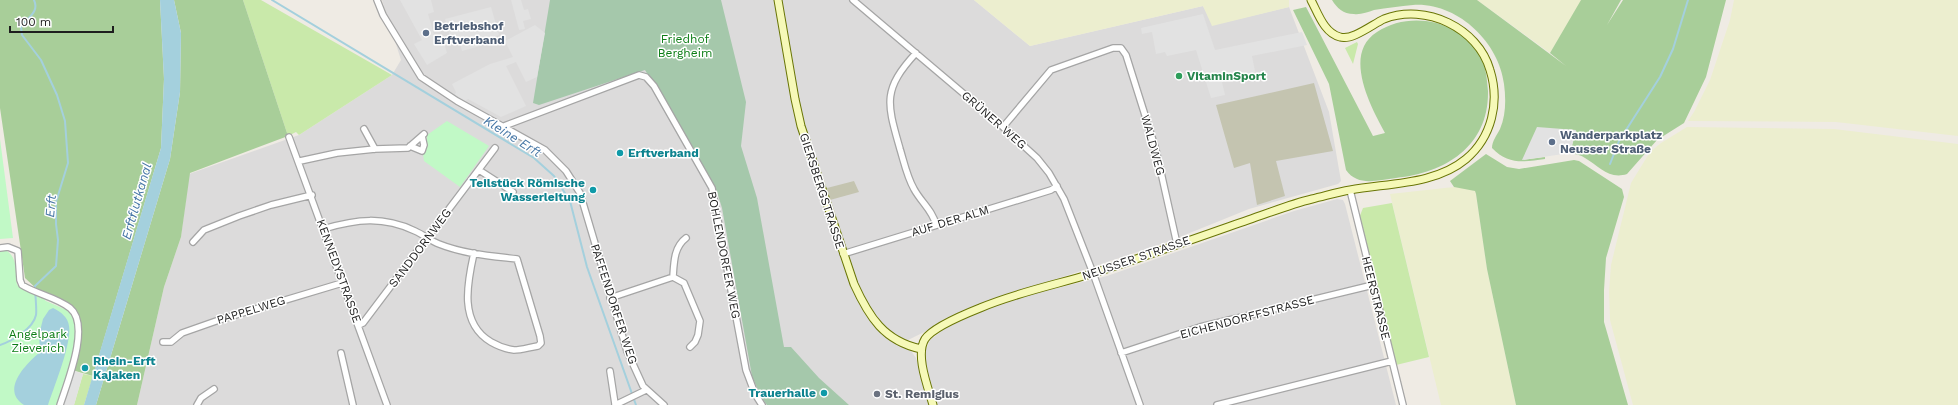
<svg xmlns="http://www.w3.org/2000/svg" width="1958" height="405" viewBox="0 0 1958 405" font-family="'Work Sans',sans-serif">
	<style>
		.residential { fill: #dcdbdb }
		.construction { fill: #c4c4b0 }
		.farmland { fill: #eceecf }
		.grass { fill: #c9e9aa }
		.forest { fill: #a8ce99 }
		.cemetery { fill: #a5c8ab }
		.park { fill: #c1f9c6 }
		.parking { fill: #e2e2e2 }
		.water { fill: #a4d0dd }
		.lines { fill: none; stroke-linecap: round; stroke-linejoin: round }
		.stream { stroke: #a4d0dd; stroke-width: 2 }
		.street-casing { stroke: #a5a5a5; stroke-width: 8 }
		.secondary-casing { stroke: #697505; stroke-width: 9 }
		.street { stroke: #fff; stroke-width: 5.5 }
		.secondary { stroke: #f6f9b8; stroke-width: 7 }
		.service-dot { fill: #5c6f8a; stroke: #fff; stroke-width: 1.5 }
		.leisure-dot { fill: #2e9e5b; stroke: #fff; stroke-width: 1.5 }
		.culture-dot { fill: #0f9aa8; stroke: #fff; stroke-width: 1.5 }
		.worship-dot { fill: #6b7280; stroke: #fff; stroke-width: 1.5 }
		.labels { text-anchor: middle; stroke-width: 3; stroke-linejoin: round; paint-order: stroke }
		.service-label { font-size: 12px; font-weight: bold; fill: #4e5e75; stroke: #fff; text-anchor: start }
		.park-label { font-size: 12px; fill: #0b7d15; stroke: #fff }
		.leisure-label { font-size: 12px; font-weight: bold; fill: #27864d; stroke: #fff; text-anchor: start }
		.street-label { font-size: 12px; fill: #1e1e1e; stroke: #fff }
		.culture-label { font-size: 12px; font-weight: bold; fill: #0d838f; stroke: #fff; text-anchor: start }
		.worship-label { font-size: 12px; font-weight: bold; fill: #5b616d; stroke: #fff; text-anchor: start }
		.water-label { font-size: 13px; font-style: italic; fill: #4777a6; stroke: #fff }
	</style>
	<rect width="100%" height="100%" fill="#efebe4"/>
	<path class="residential" d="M382 0H974L1030 46 1203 6 1213 25 1289 7 1329 112 1341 181 1338 184 1249 209 1170 241 979 305 902 343 909 348 916 358 931 405H137L164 287 181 237 189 174 299 135 392 75 401 60Z
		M1337 199 1343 200 1345 204 1396 405H936L924 355 930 340 953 322 982 310 1033 294 1107 276 1294 211Z"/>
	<path class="construction" d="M1314 83 1333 151 1276 161 1285 196 1257 205 1250 163 1234 168 1216 105Z
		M854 181 859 192 830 200 827 188Z"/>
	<path class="farmland" d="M974 0H1289V7L1212 26 1203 6 1030 46Z
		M1477 0H1582L1550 53Z
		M1734 0H1958V136L1836 122 1688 121 1694 112 1710 80 1730 20Z
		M1687 127 1834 129 1958 144V405H1633L1610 320 1609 292 1611 265 1631 183 1650 152 1661 143Z
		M1454 187 1466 188 1475 191 1476 194 1487 269 1516 405H1441L1390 194Z"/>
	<path class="grass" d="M243 0H261L392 75 299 135 296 132 288 136Z
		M1357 42 1358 44 1353 64 1345 48Z
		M1392 203 1429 357 1396 365 1359 218 1363 208Z
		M83 374 93 376 84 405H74Z"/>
	<path class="forest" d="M0 0H160L164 79 161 148 93 376 72 370 80 339 74 309 40 292 25 278 0 108Z
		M174 0H243L288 136 190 173 181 237 164 287 137 405H96L170 159 180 92 181 33Z
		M1332 0H1477L1566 66 1550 53 1581 0H1621L1607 25 1623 0H1726L1706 77 1684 123 1657 140 1627 174C1609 180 1599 166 1585 158 1581 155 1575 154 1570 153L1576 131 1523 160 1545 157V159C1524 162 1508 165 1492 148 1492 141 1497 135 1500 129 1506 115 1506 99 1504 84 1499 42 1457 2 1413 5 1400 6 1387 8 1374 10 1368 12 1360 15 1354 14 1343 14 1337 8 1332 0Z
		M1306 7 1373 136 1385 133C1371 107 1342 54 1377 32 1410 10 1460 20 1480 56 1486 65 1487 80 1488 91 1489 146 1446 173 1396 178 1377 180 1358 187 1346 170L1329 84 1293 10Z
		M1486 154 1507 167 1519 169 1574 160 1579 161 1622 189 1624 197 1606 258 1604 290V322L1628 405H1516L1487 269 1476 194 1475 191 1454 187 1450 181Z"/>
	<path class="cemetery" d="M550 0H721L746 102 741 146 757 198 784 347H791L819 378 849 405H767L761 397 752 376 722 208 717 192 645 70 539 105 533 103Z"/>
	<path class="park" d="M447 121 489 146 460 187 424 161 423 154 427 148V135Z
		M0 139 13 238 0 239Z
		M4 249C18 256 16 272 17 285L41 296 46 301 69 311 75 318 77 340 58 405H0V250Z"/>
	<path class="parking" d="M400 0H431L434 12 428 14 437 45 444 43 447 53 427 65 414 44 422 40Z
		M511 0H521L524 10 528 9 531 19 523 21 525 29 519 30Z
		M491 7 499 35 497 36 498 41 462 51 459 40 451 41 445 19Z
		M1203 14 1215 50 1302 32 1307 45 1252 56 1256 76 1222 82 1225 95 1211 98 1196 50 1167 56 1165 52 1156 54 1152 32 1142 34 1141 28Z
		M535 25 545 33 537 77 526 82 516 62 506 66 526 106 501 117 468 99 465 101 455 95 456 92 452 84 490 64 513 57 505 41Z
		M1537 127 1576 130 1570 153 1522 160Z
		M72 370 83 374 74 405H59Z"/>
	<path class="water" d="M160 0H174L181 33 180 92 170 159 96 405H84L161 148 164 79Z
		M53 308C61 312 68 317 69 326 72 343 54 387 48 405H24C0 390 26 364 40 352L39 335 43 319 49 310Z"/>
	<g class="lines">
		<path class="stream" d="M272 0 534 158 554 176 570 201 587 267 636 405
			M1610 164 1619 141 1660 77 1673 49 1688 0
			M0 345C12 341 33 329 36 315 37 310 35 294 35 286L56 266 58 240 56 224V202L68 163 65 121 57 95 41 60 22 35 21 27C26 18 40 13 34 0"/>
		<g class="street-casing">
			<path id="street" d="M377 0 383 15 421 77 457 101 545 150 566 171 580 193 627 351 643 386 664 405
				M853 0 1003 127 1037 158 1049 173 1064 199 1093 273 1140 405
				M916 53C882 90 887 103 900 149 904 162 907 177 914 189 921 202 933 211 936 225
				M504 126 639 75 646 77 654 86 712 188 746 370 755 394 762 405
				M1003 127 1051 70 1113 48H1121L1126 55 1156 150 1177 244
				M364 129 375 149
				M289 137 387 405
				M410 146 422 151 424 145 422 136
				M300 161 337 153 375 149 408 148 424 134
				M479 170 513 192
				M1350 190 1403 405
				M323 229C357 219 383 216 415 231 424 235 431 241 439 244 464 254 492 256 517 259L540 336 541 343 538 346C530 347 522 350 514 350 506 349 498 346 491 342 459 323 467 284 474 253
				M193 242 204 230 239 216 271 205 312 195
				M0 248 8 247 18 251 20 280 22 285C36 294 56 297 70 308 91 325 67 383 60 405
				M843 254 1051 190 1057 186
				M673 277 684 283 700 321 698 335 695 342 690 347
				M610 298 673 277C674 262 674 247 686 238
				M359 325 363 323 495 148
				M163 342H171L182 333 219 320 342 283
				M341 353 353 405
				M1121 353 1200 327 1373 285
				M610 371 615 404
				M197 405 201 398 214 389
				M615 405 646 390
				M1217 405 1392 361"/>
		</g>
		<g class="secondary-casing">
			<path id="secondary" d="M778 0 795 99 801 126 854 284C869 317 884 341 921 349
				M933 405C928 387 915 355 925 339 933 327 965 314 980 308 1015 293 1054 285 1091 274 1144 257 1196 238 1248 220 1269 213 1291 204 1312 199 1325 196 1338 192 1350 190 1388 183 1435 185 1466 159 1492 137 1500 102 1490 70 1478 28 1426 3 1384 19 1373 24 1352 41 1340 37 1324 33 1318 13 1311 0"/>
		</g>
		<use href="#street" class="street"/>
		<use href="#secondary" class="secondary"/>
	</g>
	<g class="service-dot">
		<circle cx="426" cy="33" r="4"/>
		<circle cx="1552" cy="142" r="4"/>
	</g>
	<circle class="leisure-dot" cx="1179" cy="76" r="4"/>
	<g class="culture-dot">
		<circle cx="620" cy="153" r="4"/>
		<circle cx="593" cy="190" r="4"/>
		<circle cx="85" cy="368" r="4"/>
		<circle cx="824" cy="393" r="4"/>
	</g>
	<circle class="worship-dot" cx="877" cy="394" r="4"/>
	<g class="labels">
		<g class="service-label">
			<text x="434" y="30">Betriebshof<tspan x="434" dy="14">Erftverband</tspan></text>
			<text x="1560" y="139">Wanderparkplatz<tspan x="1560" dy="14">Neusser Straße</tspan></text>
		</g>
		<g class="park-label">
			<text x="685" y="43">Friedhof<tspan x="685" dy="14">Bergheim</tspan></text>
			<text x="38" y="338">Angelpark<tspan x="38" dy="14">Zieverich</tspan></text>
		</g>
		<g class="leisure-label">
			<text x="1187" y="80">VitaminSport</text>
		</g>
		<g class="street-label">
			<text transform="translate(994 120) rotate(41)" y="4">GRÜNER WEG</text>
			<text transform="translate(1153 145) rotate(75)" y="4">WALDWEG</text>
			<text transform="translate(822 191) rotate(72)" y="4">GIERSBERGSTRASSE</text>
			<text transform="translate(950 221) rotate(-17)" y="4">AUF DER ALM</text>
			<text transform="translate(420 248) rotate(-53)" y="4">SANDDORNWEG</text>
			<text transform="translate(724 255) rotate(79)" y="4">BOHLENDORFER WEG</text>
			<text transform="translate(1136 258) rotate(-19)" y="4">NEUSSER STRASSE</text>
			<text transform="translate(339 271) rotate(70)" y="4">KENNEDYSTRASSE</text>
			<text transform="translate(1376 298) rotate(76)" y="4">HEERSTRASSE</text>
			<text transform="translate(614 304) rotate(72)" y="4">PAFFENDORFER WEG</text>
			<text transform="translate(251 310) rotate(-17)" y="4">PAPPELWEG</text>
			<text transform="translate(1247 317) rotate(-15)" y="4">EICHENDORFFSTRASSE</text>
		</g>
		<g class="culture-label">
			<text x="628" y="157">Erftverband</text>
			<text x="585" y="187" text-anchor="end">Teilstück Römische<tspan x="585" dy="14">Wasserleitung</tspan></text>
			<text x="93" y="365">Rhein-Erft<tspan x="93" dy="14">Kajaken</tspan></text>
			<text x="816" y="397" text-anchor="end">Trauerhalle</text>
		</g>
		<g class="worship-label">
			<text x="885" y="398">St. Remigius</text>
		</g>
		<g class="water-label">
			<text transform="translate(513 136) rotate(32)" y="5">Kleine Erft</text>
			<text transform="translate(136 201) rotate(-74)" y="5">Erftflutkanal</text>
			<text transform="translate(50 206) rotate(-85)" y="5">Erft</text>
		</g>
	</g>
	<path d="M10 26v6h103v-6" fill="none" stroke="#1e1e1e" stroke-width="2"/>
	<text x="16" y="26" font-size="12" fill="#1e1e1e" stroke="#ffffff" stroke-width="3" paint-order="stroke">100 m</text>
</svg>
